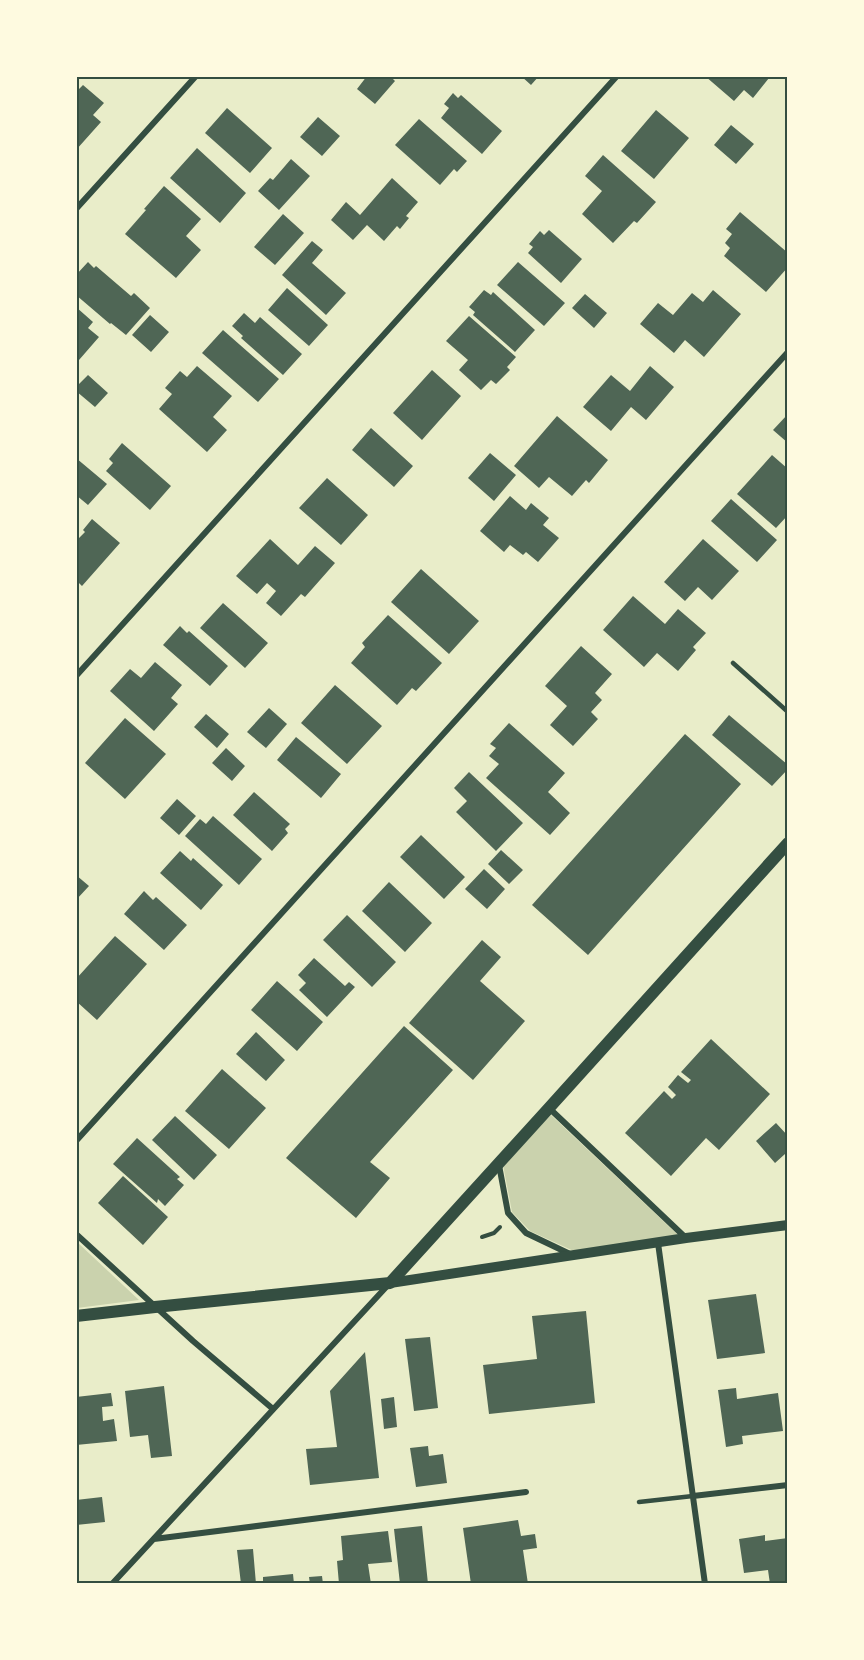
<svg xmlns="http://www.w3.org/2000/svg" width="864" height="1660" viewBox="0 0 864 1660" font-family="'Work Sans',sans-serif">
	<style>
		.green { fill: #cad2ad }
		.building { fill: #4f6655 }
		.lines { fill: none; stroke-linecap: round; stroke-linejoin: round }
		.path { stroke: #344e41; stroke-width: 4 }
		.service { stroke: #344e41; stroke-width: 4.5 }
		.minor { stroke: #344e41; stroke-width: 6 }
		.tertiary { stroke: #344e41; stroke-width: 10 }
		.secondary { stroke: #344e41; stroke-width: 12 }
		.neatline { fill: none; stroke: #344e41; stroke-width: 2 }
	</style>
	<rect width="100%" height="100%" fill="#e9edc9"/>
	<path class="green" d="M551 1115 678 1235 576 1252 530 1231 512 1212 503 1165Z
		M77 1242 139 1300 77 1308Z"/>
	<path class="building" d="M367 76H390L395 81 375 104 357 89Z
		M521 76H539L531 85Z
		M705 76H767L769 78 753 98 744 90 734 101Z
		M83 85 104 103 93 115 101 122 76 150V92Z
		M453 93 458 98 461 95 502 131 482 154 441 118 449 108 444 104Z
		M227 108 272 148 250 173 205 133Z
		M656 110 689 138 654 179 621 151Z
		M318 117 340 136 322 156 300 137Z
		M419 119 467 161 457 172 454 169 440 185 395 145Z
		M731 125 754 144 736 164 714 145Z
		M197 148 246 193 220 223 170 178Z
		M603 155 656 202 637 223 634 221 613 243 582 214 602 191 585 176Z
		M291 159 310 176 279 210 258 191 270 178 273 180Z
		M392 178 418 202 406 216 409 218 400 229 397 226 384 241 367 225 353 240 331 220 346 202 360 215Z
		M164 186 201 219 186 236 201 250 176 278 125 234 146 210 144 209Z
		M740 212 788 253V267L766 292 724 256 730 248 725 243 732 234 726 229Z
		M283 214 304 233 275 265 254 247Z
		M549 230 582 259 561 283 528 253 533 247 529 244 540 231 544 235Z
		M312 241 323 250 312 263 346 293 326 315 282 275Z
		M88 262 94 268 96 266 131 296 134 293 150 308 126 335 111 323 110 324 76 295V275Z
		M518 262 565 303 544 326 497 285Z
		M287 288 328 325 309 346 268 310Z
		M484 290 491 295 493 292 535 330 515 352 473 315 475 312 469 307Z
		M713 290 741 314 704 357 685 340 674 353 640 324 658 303 673 315 692 293 703 302Z
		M585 294 607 313 594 328 572 308Z
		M76 307 93 322 88 328 99 337 79 360 76 358Z
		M244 313 255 323 260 317 302 354 283 375 241 338 243 336 232 326Z
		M150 315 169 332 151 352 132 335Z
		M469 316 516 357 507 367 510 370 496 384 491 380 481 390 459 370 468 360 446 341Z
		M223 330 279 379 258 402 202 353Z
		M197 366 232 396 213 417 227 430 207 452 159 409 172 394 165 388 180 371 187 377Z
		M650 366 674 387 646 420 631 407 611 431 583 407 611 375 630 391Z
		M432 370 461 396 422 440 393 413Z
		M88 375 108 393 95 407 76 391V387Z
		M788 414V443L773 430Z
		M557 416 608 460 589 483 586 480 572 496 549 477 539 488 514 466Z
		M371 428 413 466 394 487 352 450Z
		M122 443 171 486 150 510 106 471 113 463 109 459Z
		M490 453 516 475 494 501 468 478Z
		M772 455 788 469 786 486 788 487V515L776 528 737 494Z
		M76 458 107 484 88 505 76 495Z
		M327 478 368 515 341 545 299 508Z
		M510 496 526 510 531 503 549 518 543 525 559 538 538 562 526 552 523 555 510 545 504 552 480 531Z
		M731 499 777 540 757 562 711 521Z
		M92 519 120 543 82 586 76 580V541L85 532 83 530Z
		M270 539 298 565 315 546 335 563 305 597 301 594 281 616 266 603 276 591 267 583 257 594 236 576Z
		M703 539 739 571 712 600 698 587 685 601 664 582Z
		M421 569 479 621 449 654 391 602Z
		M633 596 665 624 678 609 706 633 693 647 696 650 678 671 657 653 644 667 603 630Z
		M223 603 268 643 245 668 200 628Z
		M388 615 442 663 416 691 412 688 397 705 351 663 365 647 362 643Z
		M180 626 187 633 189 631 228 666 210 686 163 645Z
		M581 646 612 674 595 693 602 700 591 712 598 719 573 746 550 725 567 706 545 686Z
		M155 662 182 685 171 698 178 704 154 731 110 691 130 669 141 678Z
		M335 685 382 726 347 764 301 723Z
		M269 708 287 724 266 748 247 732Z
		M206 714 229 734 217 748 194 727Z
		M729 715 788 765V769L772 786 712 735Z
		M125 718 166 754 125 799 85 763Z
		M509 723 565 773 548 792 570 813 550 835 486 778 499 764 489 756 496 748 490 744Z
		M685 734 741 784 588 955 532 905Z
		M296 737 341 774 321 798 277 760Z
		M226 748 245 766 232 781 212 763Z
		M469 772 523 823 496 851 456 812 467 801 454 788Z
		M254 792 290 824 285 829 288 833 272 851 233 815Z
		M177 799 196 816 179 835 160 818Z
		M213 816 262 859 239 885 185 836 200 819 206 824Z
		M421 835 465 877 444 899 400 857Z
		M501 850 523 870 509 884 488 864Z
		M180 851 191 861 193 858 223 885 201 910 160 873Z
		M484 869 505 889 487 909 465 889Z
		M76 875 89 886 76 900Z
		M389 882 432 923 405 952 362 911Z
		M144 891 153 900 156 897 187 925 164 950 124 914Z
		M347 915 396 962 372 987 323 940Z
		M115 936 147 964 97 1020 76 1001V979Z
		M482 940 501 957 480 981 525 1021 473 1080 409 1023Z
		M314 958 345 986 349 982 355 987 327 1017 299 990 306 983 298 975Z
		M277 981 323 1022 297 1051 251 1010Z
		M404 1026 453 1070 370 1162 390 1178 356 1218 286 1158Z
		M256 1032 285 1060 266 1081 236 1054Z
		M711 1039 770 1094 719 1150 706 1138 671 1176 625 1133 664 1091 672 1099 676 1095 668 1087 678 1075 688 1083 691 1080 681 1072Z
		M222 1069 266 1108 229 1149 185 1111Z
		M175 1116 217 1155 194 1180 152 1140Z
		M776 1123 788 1136V1156L785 1154 775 1163 756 1141Z
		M137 1138 180 1177 177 1179 184 1185 165 1206 158 1199 157 1203 113 1164Z
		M123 1176 168 1217 143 1245 98 1203Z
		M756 1294 765 1353 717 1359 708 1300Z
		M586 1311 595 1403 489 1414 483 1365 537 1359 532 1316Z
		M430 1337 438 1408 414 1411 405 1339Z
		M365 1352 379 1478 310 1485 306 1449 337 1447 330 1391Z
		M164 1386 172 1456 151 1458 148 1435 130 1437 125 1391Z
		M736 1388 737 1399 778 1393 783 1431 742 1436 743 1444 726 1447 718 1390Z
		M111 1393 113 1406 102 1407 103 1421 114 1419 117 1441 76 1445V1397Z
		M394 1397 397 1427 384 1429 381 1399Z
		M428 1446 429 1456 443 1454 447 1483 416 1487 410 1448Z
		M102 1497 105 1522 76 1525V1500Z
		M518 1520 521 1536 535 1534 537 1548 523 1550 528 1584H471L463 1528Z
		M422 1526 428 1584H400L394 1529Z
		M388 1531 392 1562 368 1564 371 1584H339L337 1561 343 1560 341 1536Z
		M765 1535V1541L788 1538V1581L770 1584 768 1570 744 1573 739 1539Z
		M253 1549 256 1584H241L237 1550Z
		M293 1574 294 1584H263V1577Z
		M322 1576 323 1584H310L309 1577Z"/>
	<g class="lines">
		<path class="path" d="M482 1237 494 1233 500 1227"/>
		<path class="service" d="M733 663 788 712
			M639 1502 693 1496"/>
		<path class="minor" d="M76 209 196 76
			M76 676 617 76
			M549 1108 686 1238
			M76 1141 788 352
			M499 1165 508 1213 526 1233 570 1254
			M76 1234 193 1341 273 1409
			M658 1243 705 1584
			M693 1496 788 1485
			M154 1539 526 1492
			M112 1584 388 1285"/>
		<path class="tertiary" d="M390 1283 686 1238 788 1225"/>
		<path class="secondary" d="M76 1316 155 1307 390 1283 549 1108 788 843"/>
	</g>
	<rect width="864" height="1660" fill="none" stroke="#fefae0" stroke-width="156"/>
	<rect x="78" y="78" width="708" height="1504" class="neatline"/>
</svg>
